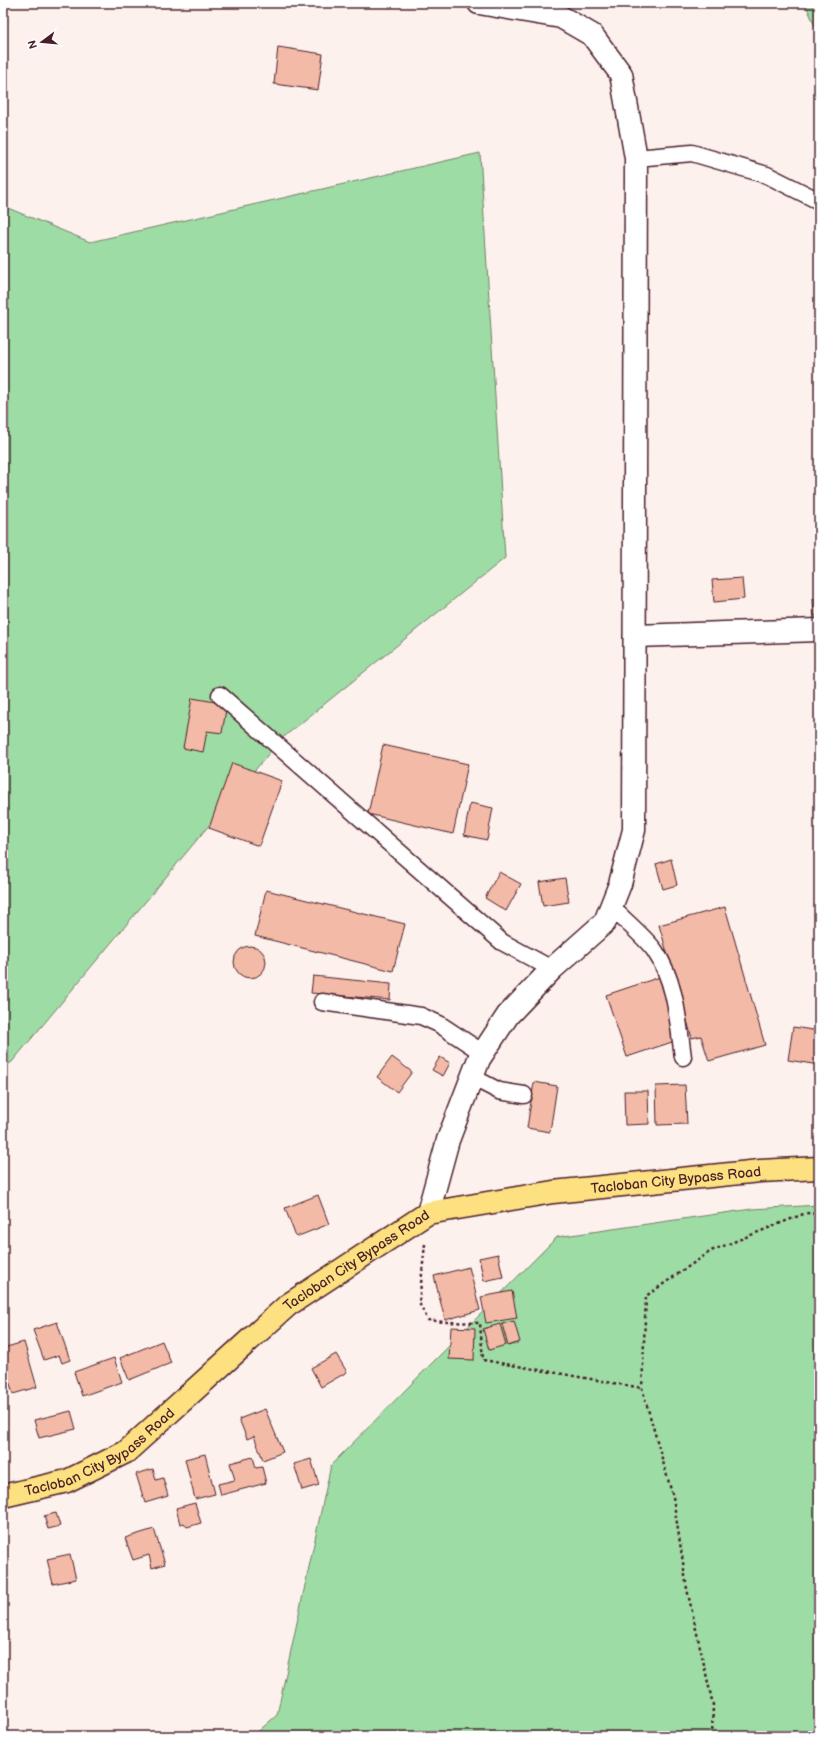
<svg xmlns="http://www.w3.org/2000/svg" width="822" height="1739" viewBox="0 0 822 1739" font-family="'Balsamiq Sans',sans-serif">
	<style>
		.green { fill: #9ddda5; stroke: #747e68 }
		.building { fill: #f3bba7; stroke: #4a1f2b }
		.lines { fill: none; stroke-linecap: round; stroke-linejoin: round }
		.lane-casing { stroke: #4a1f2b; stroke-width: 19 }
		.street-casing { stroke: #4a1f2b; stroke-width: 25 }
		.secondary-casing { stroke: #4a1f2b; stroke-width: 25 }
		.highway-casing { stroke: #4a1f2b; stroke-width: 25 }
		.path { stroke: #4a1f2b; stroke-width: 2.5; stroke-dasharray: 3 3; stroke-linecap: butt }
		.lane { stroke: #fff; stroke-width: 16 }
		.street { stroke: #fff; stroke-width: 22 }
		.secondary { stroke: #fff; stroke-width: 22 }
		.highway { stroke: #fde080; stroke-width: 22 }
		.labels { text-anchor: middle; stroke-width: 3; stroke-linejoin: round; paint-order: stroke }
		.street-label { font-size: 14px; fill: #4a1f2b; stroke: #fff }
	</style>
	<rect width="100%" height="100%" fill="#fdf1ed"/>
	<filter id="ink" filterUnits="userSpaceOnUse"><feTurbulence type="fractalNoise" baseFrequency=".025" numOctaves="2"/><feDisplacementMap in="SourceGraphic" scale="8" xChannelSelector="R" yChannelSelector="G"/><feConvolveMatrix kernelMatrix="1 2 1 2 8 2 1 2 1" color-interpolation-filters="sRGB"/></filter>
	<g filter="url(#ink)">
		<path class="green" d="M805 3H819V35Z
			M480 153 505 558 280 740 12 1062 3 1067V206L90 242Z
			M819 1205V1736H253L277 1715 331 1465 557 1237 752 1209Z"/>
		<path class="building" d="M278 47 323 54 318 90 274 84Z
			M742 578 744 599 714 602 712 580Z
			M813 599H819V616H814Z
			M192 698 227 704 222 733 207 731 203 752 183 748Z
			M383 745 468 764 453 834 368 814Z
			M232 763 282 781 259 846 209 828Z
			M470 803 493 808 487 840 464 835Z
			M671 859 677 885 663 889 656 864Z
			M499 872 521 884 506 911 485 898Z
			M565 878 569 902 543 906 539 882Z
			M266 890 405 924 393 971 255 936Z
			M725 907 765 1045 709 1061 701 1036 692 1038 659 925Z
			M234 962a16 16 0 1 1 32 0a16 16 0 1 1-32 0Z
			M313 976 391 984 390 1000 311 993Z
			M663 976 678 1040 627 1057 606 995Z
			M793 1027 819 1031V1065L788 1060Z
			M392 1057 412 1072 397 1092 377 1077Z
			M440 1057 450 1063 443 1076 432 1070Z
			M534 1082 557 1086 550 1132 527 1128Z
			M685 1085 687 1124 657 1125 656 1086Z
			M624 1091H648L649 1124 625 1125Z
			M318 1195 329 1224 296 1237 285 1208Z
			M498 1254 503 1277 484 1281 479 1258Z
			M469 1267 480 1310 445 1320 434 1276Z
			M512 1291 517 1318 486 1323 481 1297Z
			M514 1321 520 1342 508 1346 502 1324Z
			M57 1322 70 1360 62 1363 59 1355 44 1360 33 1330Z
			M500 1324 506 1345 489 1350 483 1329Z
			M451 1327 475 1328 474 1360 449 1359Z
			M162 1341 171 1363 129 1380 120 1358Z
			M24 1342 37 1387 13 1394 3 1360V1348Z
			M336 1354 347 1372 321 1387 311 1368Z
			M114 1358 122 1382 82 1396 74 1372Z
			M265 1409 283 1452 263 1460 254 1436 247 1439 239 1419Z
			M71 1411 76 1429 39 1438 34 1420Z
			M205 1454 215 1494 195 1499 185 1459Z
			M253 1457 256 1468 262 1467 266 1483 221 1495 218 1484 235 1480 230 1463Z
			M311 1459 319 1485 302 1490 294 1464Z
			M153 1469 156 1480 163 1478 168 1496 145 1503 136 1474Z
			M195 1503 201 1523 187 1527 184 1523 180 1524 176 1508Z
			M56 1513 60 1526 48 1529 44 1516Z
			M154 1529 165 1564 152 1568 149 1555 133 1560 125 1538Z
			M70 1554 76 1579 53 1584 47 1559Z"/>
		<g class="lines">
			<g class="lane-casing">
				<path id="lane" d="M636 158 692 153 767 175 819 201
					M220 695 502 942 552 969
					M611 907C623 919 646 938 655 951 676 982 678 1021 683 1057
					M322 1002 421 1016 439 1024 483 1053
					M472 1077 499 1091 524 1095"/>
			</g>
			<g class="street-casing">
				<path id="street" d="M635 636 819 630"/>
			</g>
			<g class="secondary-casing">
				<path id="secondary" d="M428 1213 448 1140 479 1059 508 1015 552 969 605 922 620 884 634 830 636 158 621 74 592 35 561 17 479 3"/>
			</g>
			<g class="highway-casing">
				<g id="highway">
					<path id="s1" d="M3 1496 67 1481 126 1452 288 1305 428 1213 553 1192 760 1171 819 1168"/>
				</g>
			</g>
			<path class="path" d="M425 1244 419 1303 428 1320 444 1322 480 1323 483 1360 642 1388
				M712 1736 713 1705 687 1589 673 1497 642 1388 646 1296 711 1251 806 1213 819 1214"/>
			<use href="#lane" class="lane"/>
			<use href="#street" class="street"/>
			<use href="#secondary" class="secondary"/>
			<use href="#highway" class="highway"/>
		</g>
	</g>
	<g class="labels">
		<g class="street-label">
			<text dy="5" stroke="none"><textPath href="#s1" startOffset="768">Tacloban City Bypass Road</textPath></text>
			<text dy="5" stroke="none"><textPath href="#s1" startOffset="432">Tacloban City Bypass Road</textPath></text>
			<text dy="5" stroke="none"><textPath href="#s1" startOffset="108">Tacloban City Bypass Road</textPath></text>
		</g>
	</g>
	<rect width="822" height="1739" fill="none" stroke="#fff" stroke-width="16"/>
	<rect x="8" y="8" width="806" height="1723" fill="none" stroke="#4a1f2b" stroke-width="1.5" filter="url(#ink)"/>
	<g transform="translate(42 42) rotate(254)" stroke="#ffffff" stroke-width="3" paint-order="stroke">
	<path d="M0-3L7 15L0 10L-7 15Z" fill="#4a1f2b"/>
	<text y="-6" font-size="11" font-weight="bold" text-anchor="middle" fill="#4a1f2b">N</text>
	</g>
</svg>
